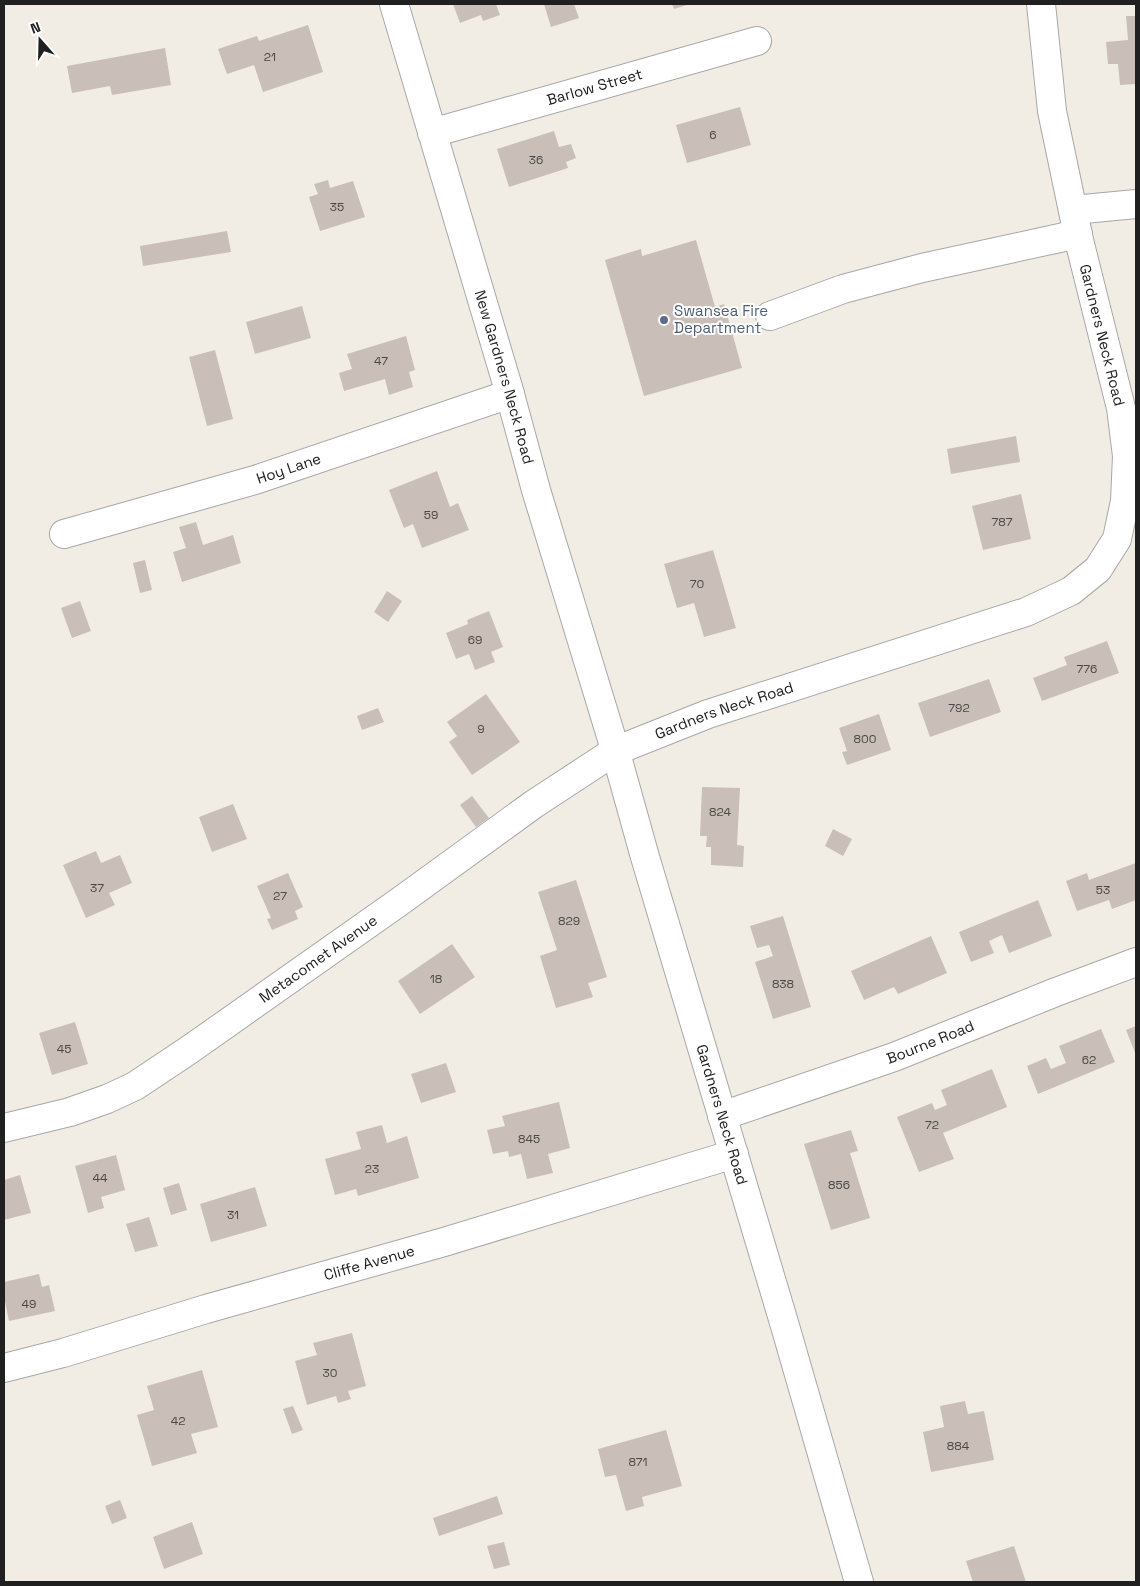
<svg xmlns="http://www.w3.org/2000/svg" width="1140" height="1586" viewBox="0 0 1140 1586" font-family="'Space Grotesk',sans-serif">
	<style>
		.building { fill: #c9bfb8 }
		.lines { fill: none; stroke-linecap: round; stroke-linejoin: round }
		.minor-casing { stroke: #a7a7a7; stroke-width: 30 }
		.minor { stroke: #fff; stroke-width: 28 }
		.service-dot { fill: #5c6f8a; stroke: #fff; stroke-width: 2 }
		.labels { text-anchor: middle; stroke-width: 4; stroke-linejoin: round; paint-order: stroke }
		.number-label { font-size: 12px; fill: #4a4846 }
		.street-label { font-size: 15px; fill: #202020; stroke: #fff }
		.service-label { font-size: 15px; fill: #4e5e75; stroke: #fff; text-anchor: start }
	</style>
	<rect width="100%" height="100%" fill="#f1ede5"/>
	<path class="building" d="M453 4H496L500 15 483 21 481 15 460 23Z
		M544 4H574L579 18 551 27Z
		M672 4H690L674 9Z
		M1126 16H1136V84L1120 85 1118 64H1108L1106 42 1128 40Z
		M308 25 323 72 263 92 254 65 227 74 218 49 257 36 259 41Z
		M165 48 171 85 112 95 110 86 72 93 67 66Z
		M740 107 751 145 687 163 676 125Z
		M554 131 559 147 571 144 576 158 566 162 568 168 509 187 497 149Z
		M328 180 330 188 353 181 365 217 320 231 309 197 318 194 314 184Z
		M227 231 231 252 143 266 140 246Z
		M696 240 715 307 724 304 742 368 644 396 605 260 641 249 642 256Z
		M302 306 311 338 255 354 246 322Z
		M406 336 415 370 409 372 413 387 389 395 385 379 344 391 339 373 352 369 347 354Z
		M215 350 233 419 207 426 189 357Z
		M1016 436 1020 462 951 474 947 449Z
		M437 471 450 507 458 503 469 530 422 548 413 524 404 528 389 490Z
		M1021 494 1031 539 983 550 972 506Z
		M196 522 203 545 233 535 241 563 182 582 173 552 186 548 179 527Z
		M713 550 736 628 704 637 694 603 677 608 664 564Z
		M145 560 152 590 140 593 133 563Z
		M387 591 402 601 388 622 374 612Z
		M80 601 91 631 72 638 61 608Z
		M489 611 503 647 491 652 495 662 475 670 469 654 456 659 446 633 468 624 467 620Z
		M1107 641 1119 673 1042 701 1033 678 1067 665 1064 657Z
		M989 679 1001 712 930 737 918 703Z
		M486 694 520 742 472 775 449 742 457 736 447 722Z
		M378 708 384 722 362 730 357 716Z
		M879 714 891 750 847 765 842 752 847 751 839 728Z
		M702 787 740 788 737 845 744 846 743 867 711 865V847H706L707 836H700Z
		M472 796 489 818 476 827 460 805Z
		M233 804 247 839 212 852 199 817Z
		M833 829 852 839 843 856 825 846Z
		M96 851 101 863 120 855 132 883 109 893 115 905 86 918 63 865Z
		M1136 863V900L1112 909 1109 900 1077 911 1066 881 1087 873 1089 880Z
		M288 873 303 907 295 911 298 919 272 930 267 919 271 918 257 886Z
		M576 880 607 977 588 983 593 997 556 1008 540 956 557 950 538 892Z
		M1038 900 1052 936 1009 953 1002 935 989 941 994 953 971 962 959 932Z
		M783 916 811 1007 773 1019 755 962 773 956 769 945 757 948 750 926Z
		M931 936 947 973 898 994 894 987 864 1000 851 971Z
		M452 944 475 977 420 1014 398 981Z
		M75 1022 88 1064 52 1075 39 1033Z
		M1136 1026V1055L1126 1030Z
		M1101 1029 1115 1062 1038 1094 1027 1066 1046 1058 1051 1069 1066 1063 1059 1046Z
		M446 1063 456 1092 421 1103 411 1074Z
		M992 1069 1007 1107 943 1133 954 1159 919 1172 897 1117 932 1103 935 1110 947 1105 941 1090Z
		M559 1102 570 1148 548 1154 553 1173 527 1179 521 1154 509 1157 508 1151 493 1154 487 1130 505 1126 502 1116Z
		M382 1125 387 1143 407 1136 419 1178 358 1196 356 1189 335 1195 325 1159 361 1149 356 1132Z
		M851 1130 858 1151 850 1153 870 1218 831 1230 804 1144Z
		M116 1155 125 1190 101 1197 104 1208 88 1213 75 1166Z
		M20 1175 31 1213 4 1220V1180Z
		M179 1183 187 1210 171 1215 163 1188Z
		M255 1187 267 1226 211 1242 200 1204Z
		M149 1217 158 1246 135 1252 126 1224Z
		M39 1274 42 1287 49 1285 55 1311 9 1321 4 1297V1282Z
		M352 1333 366 1386 348 1391 351 1399 338 1403 336 1396 307 1405 295 1361 317 1355 313 1343Z
		M202 1370 218 1427 191 1434 197 1453 152 1466 137 1415 154 1410 147 1386Z
		M965 1401 968 1414 984 1411 994 1460 931 1472 923 1432 944 1427 940 1406Z
		M293 1406 303 1430 292 1434 283 1409Z
		M666 1430 682 1486 642 1497 644 1506 626 1511 616 1475 605 1477 598 1449Z
		M497 1496 503 1514 439 1536 433 1518Z
		M120 1500 127 1518 112 1524 105 1506Z
		M192 1522 203 1554 164 1569 153 1537Z
		M504 1542 510 1565 494 1569 487 1546Z
		M1014 1546 1026 1582H973L966 1561Z"/>
	<g class="lines">
		<g class="minor-casing">
			<g id="minor">
				<path id="s1" d="M394 4 508 387 536 490 614 746 645 857 785 1326 859 1582"/>
				<path id="s2" d="M432 133 757 41"/>
				<path d="M1073 210 1136 204"/>
				<path d="M770 316 843 289 922 268 1078 234"/>
				<path id="s3" d="M64 534 255 480 510 394"/>
				<path id="s4" d="M722 1116 894 1057 1056 992 1136 962"/>
				<path id="s5" d="M4 1128 70 1112 107 1099 135 1086 189 1050 399 902 534 804 615 751 708 714 1026 612 1071 591 1098 569 1117 539 1125 501 1127 456 1121 408 1079 240 1052 111 1041 4"/>
				<path id="s6" d="M4 1368 63 1353 206 1309 444 1242 734 1154"/>
			</g>
		</g>
		<use href="#minor" class="minor"/>
	</g>
	<circle class="service-dot" cx="664" cy="320" r="5"/>
	<g class="labels">
		<g class="number-label">
			<text x="270" y="61">21</text>
			<text x="713" y="139">6</text>
			<text x="536" y="164">36</text>
			<text x="337" y="211">35</text>
			<text x="381" y="365">47</text>
			<text x="431" y="519">59</text>
			<text x="1002" y="526">787</text>
			<text x="697" y="588">70</text>
			<text x="475" y="644">69</text>
			<text x="1087" y="673">776</text>
			<text x="959" y="712">792</text>
			<text x="481" y="733">9</text>
			<text x="865" y="743">800</text>
			<text x="720" y="816">824</text>
			<text x="97" y="892">37</text>
			<text x="1103" y="894">53</text>
			<text x="280" y="900">27</text>
			<text x="569" y="925">829</text>
			<text x="436" y="983">18</text>
			<text x="783" y="988">838</text>
			<text x="64" y="1053">45</text>
			<text x="1089" y="1064">62</text>
			<text x="932" y="1129">72</text>
			<text x="529" y="1143">845</text>
			<text x="372" y="1173">23</text>
			<text x="100" y="1182">44</text>
			<text x="839" y="1189">856</text>
			<text x="233" y="1219">31</text>
			<text x="29" y="1308">49</text>
			<text x="330" y="1377">30</text>
			<text x="178" y="1425">42</text>
			<text x="958" y="1450">884</text>
			<text x="638" y="1466">871</text>
		</g>
		<g class="street-label">
			<text dy="5" stroke="none"><textPath href="#s2" startOffset="169">Barlow Street</textPath></text>
			<text transform="translate(1102 335) rotate(76)" y="5">Gardners Neck Road</text>
			<text dy="5" stroke="none"><textPath href="#s1" startOffset="389">New Gardners Neck Road</textPath></text>
			<text dy="5" stroke="none"><textPath href="#s3" startOffset="234">Hoy Lane</textPath></text>
			<text dy="5" stroke="none"><textPath href="#s5" startOffset="840">Gardners Neck Road</textPath></text>
			<text dy="5" stroke="none"><textPath href="#s5" startOffset="361">Metacomet Avenue</textPath></text>
			<text dy="5" stroke="none"><textPath href="#s4" startOffset="221">Bourne Road</textPath></text>
			<text dy="5" stroke="none"><textPath href="#s1" startOffset="1158">Gardners Neck Road</textPath></text>
			<text dy="5" stroke="none"><textPath href="#s6" startOffset="380">Cliffe Avenue</textPath></text>
		</g>
		<g class="service-label">
			<text x="674" y="316">Swansea Fire<tspan x="674" dy="17">Department</tspan></text>
		</g>
	</g>
	<rect width="1140" height="1586" fill="none" stroke="#202020" stroke-width="10"/>
	<g transform="translate(40 40) rotate(340)" stroke="#ffffff" stroke-width="4" paint-order="stroke">
	<path d="M0-4L9 19L0 12L-9 19Z" fill="#202020"/>
	<text y="-8" font-size="14" font-weight="bold" text-anchor="middle" fill="#202020">N</text>
	</g>
</svg>
